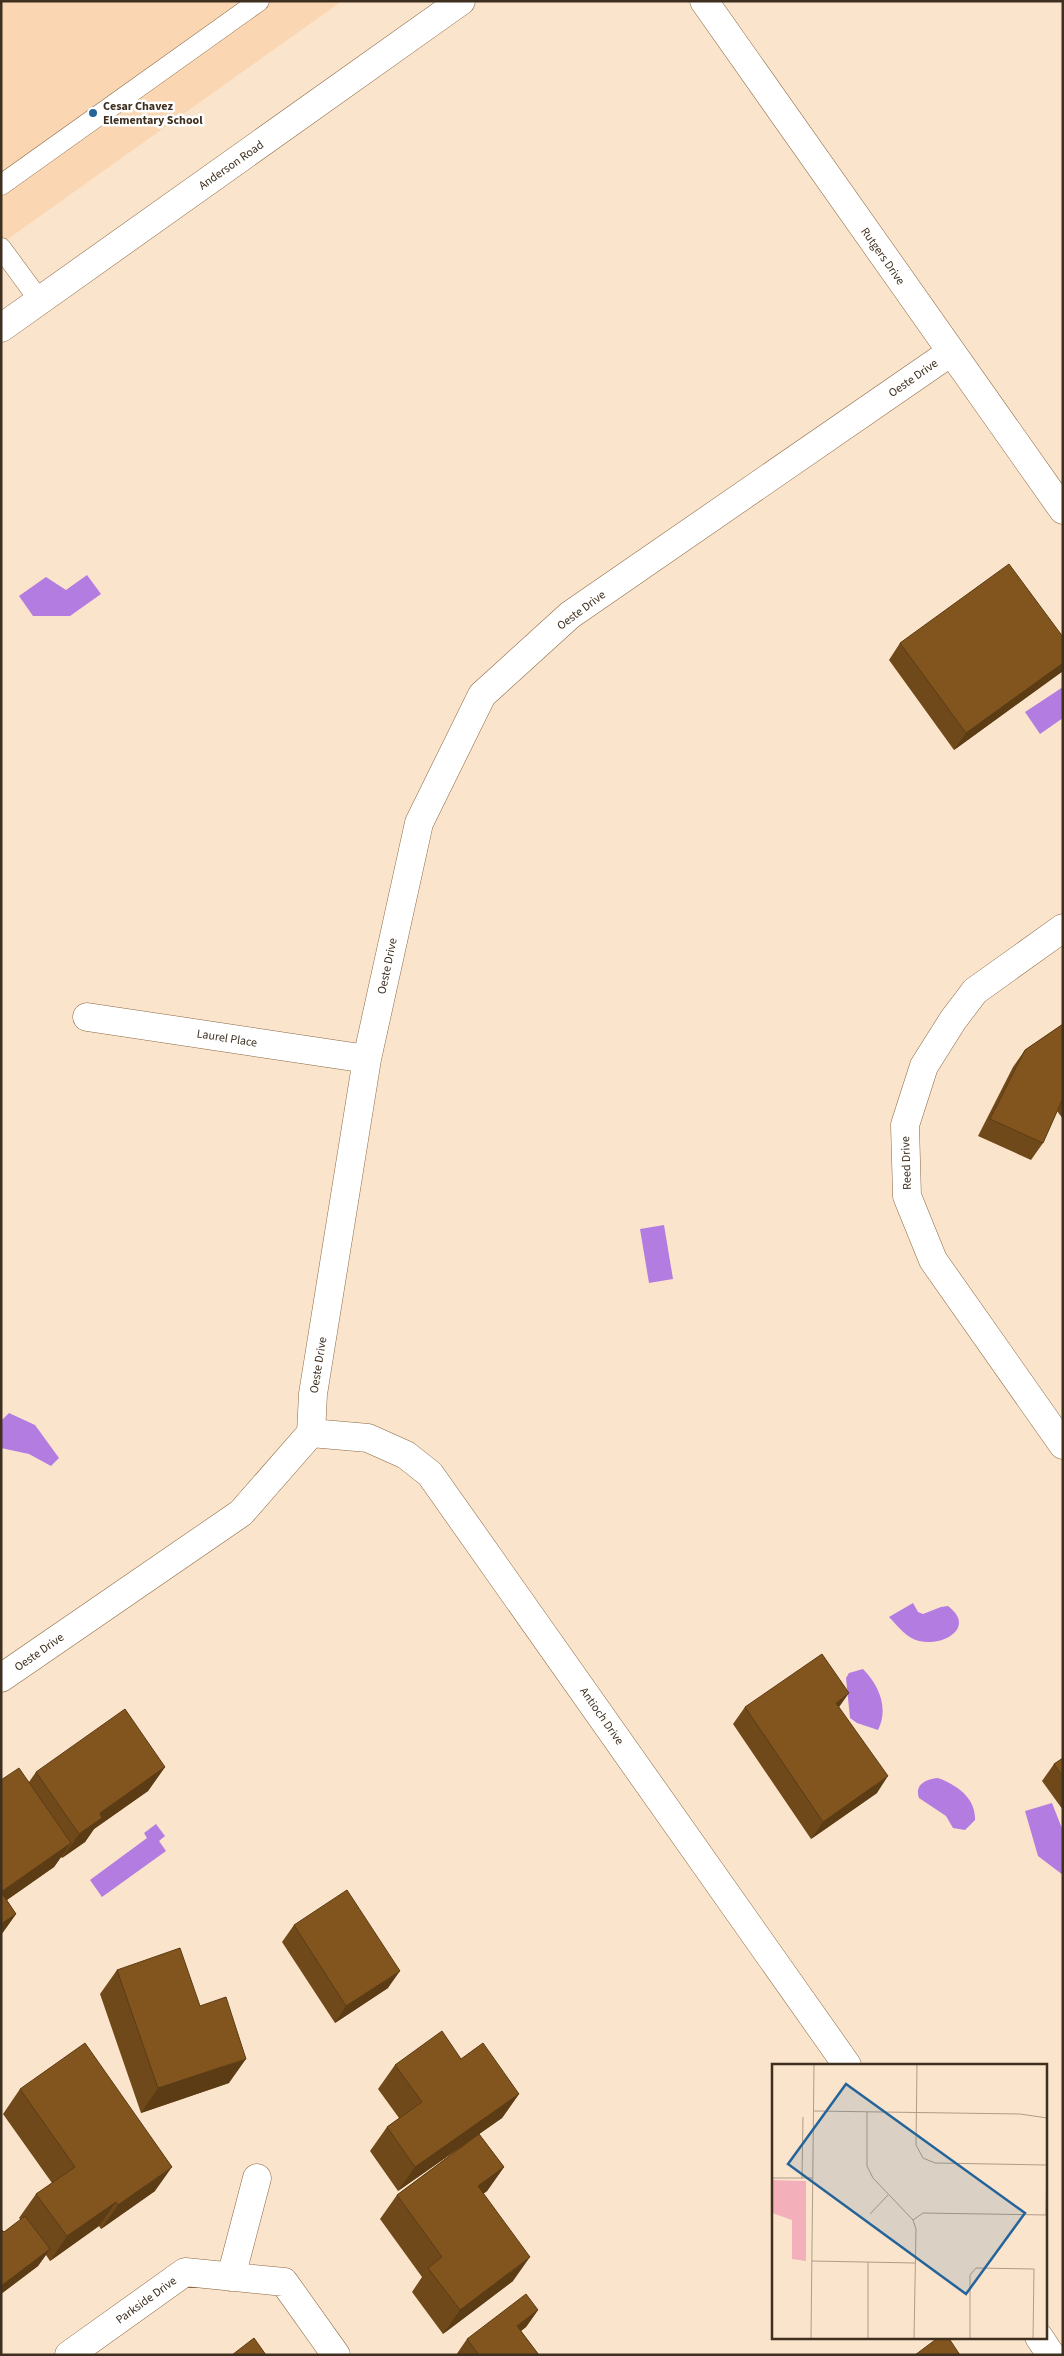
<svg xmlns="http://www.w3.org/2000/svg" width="1064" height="2356" viewBox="0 0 1064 2356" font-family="'Source Sans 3',sans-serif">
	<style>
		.built { fill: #fad7b2 }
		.water { fill: #b37ce0 }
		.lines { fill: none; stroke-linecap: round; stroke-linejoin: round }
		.lane-casing { stroke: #8a6842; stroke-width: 21 }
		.street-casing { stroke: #8a6842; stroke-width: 29 }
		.secondary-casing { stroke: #8a6842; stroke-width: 29 }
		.lane { stroke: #fff; stroke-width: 20 }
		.street { stroke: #fff; stroke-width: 28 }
		.secondary { stroke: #fff; stroke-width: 28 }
		.wall { fill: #70491a }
		.shaded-wall { fill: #5b3c15 }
		.building { fill: #82551e; stroke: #5b3c15 }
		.poi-dot { fill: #24649a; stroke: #fff; stroke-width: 2 }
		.labels { text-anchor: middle; stroke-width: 5; stroke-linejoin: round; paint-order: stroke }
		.poi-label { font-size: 12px; font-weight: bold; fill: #3e2f1f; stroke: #fff; text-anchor: start }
		.street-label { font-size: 12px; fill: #3e2f1f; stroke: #fff }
		.inset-road { fill: none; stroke: #af9c87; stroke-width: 1 }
		.view { fill: #24649a; fill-opacity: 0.15; stroke: #24649a; stroke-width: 2.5 }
		.inset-edge { fill: none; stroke: #3e2f1f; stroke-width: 2.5 }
	</style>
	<rect width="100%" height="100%" fill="#fbe4cc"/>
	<path class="built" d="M1 1H342L1 244Z"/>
	<path class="water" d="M87 575 101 594 70 616H33L19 596 46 577 66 590Z
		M1063 687V718L1040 734 1025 712Z
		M664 1225 673 1279 649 1283 640 1229Z
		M9 1413 35 1425 59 1458 51 1466 29 1454 1 1448V1421Z
		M913 1603 918 1612 923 1614 941 1607 948 1606C977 1628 942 1647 919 1641 906 1638 898 1626 889 1617Z
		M863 1669C879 1685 889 1709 878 1730L857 1723 850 1718 846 1678 849 1673Z
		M938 1778C957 1785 976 1798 975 1820L965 1830 953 1828 946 1816 919 1798C914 1784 927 1779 938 1778Z
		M1052 1803 1063 1831V1875L1038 1856 1025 1811Z
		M156 1824 165 1836 159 1841 166 1851 102 1897 90 1880 147 1838 144 1833Z"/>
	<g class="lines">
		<g class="lane-casing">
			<path id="lane" d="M1 185 259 1
				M1 248 40 301"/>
		</g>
		<g class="street-casing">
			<path id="street" d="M704 1 1063 510
				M1063 928 975 991 953 1020 924 1066 905 1125 907 1196 933 1260 1063 1445
				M87 1017 367 1059
				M311 1433 368 1438 406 1455 430 1474 847 2065
				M1 1678 241 1513 311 1433 313 1394 367 1059 419 823 482 695 570 615 951 352
				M231 2277 257 2178
				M1039 2337 1051 2355
				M69 2355 185 2272 284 2282 336 2355"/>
		</g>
		<g class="secondary-casing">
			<path id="secondary" d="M1 328 461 1"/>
		</g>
		<use href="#lane" class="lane"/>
		<use href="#street" class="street"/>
		<use href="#secondary" class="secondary"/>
	</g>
	<path class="wall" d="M1063 637V671L954 750 889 660 900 643Z
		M1063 1024V1119L1057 1111 1043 1143 1031 1160 978 1136 1013 1067 1025 1050Z
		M745 1707H839L877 1793 811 1839 733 1724Z
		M1063 1758V1810L1042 1781 1054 1764Z
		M165 1767 148 1791 94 1829 85 1842 62 1858 61 1857 54 1867 7 1900 16 1914 1 1935V1780L29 1782 36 1772Z
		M294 1925 388 1988 335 2023 282 1942Z
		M117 1970 200 2006 229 2083 141 2113 100 1994Z
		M461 2059 519 2094 502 2118 479 2134 504 2167 487 2191 483 2194 513 2281 443 2334 412 2292 422 2277 380 2219 397 2195 461 2147 398 2191 370 2151 387 2127 399 2118 378 2089 395 2065Z
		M20 2089 155 2191 101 2229 99 2226 50 2261 46 2255 38 2266 1 2294V2229L4 2232 21 2220 19 2218 36 2194 52 2183 3 2114Z
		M538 2310 526 2327 521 2331 539 2355H456L467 2339Z"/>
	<path class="shaded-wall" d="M1063 663V671L954 750 966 733Z
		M849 1693 837 1710 836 1703Z
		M165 1767 148 1791 94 1829 85 1842 62 1858 79 1834 100 1813Z
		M888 1776 877 1793 811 1839 823 1822Z
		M71 1843 54 1867 1 1904V1892Z
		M16 1914 1 1935V1924Z
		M400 1971 388 1988 335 2023 346 2006Z
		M246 2059 229 2083 141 2113 158 2088Z
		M519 2094 502 2118 398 2191 415 2167Z
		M172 2167 155 2191 101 2229 118 2205Z
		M504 2167 487 2191 461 2211 478 2186Z
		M116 2202 99 2226 50 2261 67 2236Z
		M50 2249 38 2266 1 2294V2286Z
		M530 2257 513 2281 443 2334 460 2310Z
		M538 2310 526 2327 505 2343 517 2326Z"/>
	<path class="building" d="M1009 564 1063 637V663L966 733 900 643Z
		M1063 1024V1098L1043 1143 990 1119 1025 1050Z
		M822 1654 849 1693 836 1703 888 1776 823 1822 745 1707Z
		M125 1709 165 1767 100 1813 102 1818 79 1834 36 1772Z
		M1063 1758V1777L1054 1764Z
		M19 1768 71 1843 1 1892 16 1914 1 1924V1780Z
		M347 1890 400 1971 346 2006 294 1925Z
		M180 1948 200 2006 226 1997 246 2059 158 2088 117 1970Z
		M442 2031 461 2059 483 2043 519 2094 415 2167 387 2127 422 2102 395 2065Z
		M85 2043 172 2167 118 2205 116 2202 67 2236 36 2194 75 2167 20 2089Z
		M479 2134 504 2167 478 2186 530 2257 460 2310 428 2268 442 2257 397 2195Z
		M25 2216 50 2249 1 2286V2229L4 2232Z
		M526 2294 538 2310 517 2326 539 2355H479L467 2339Z
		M939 2337H948L960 2355H915Z
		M254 2338 266 2355H232Z"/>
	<circle class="poi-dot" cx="93" cy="113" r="5"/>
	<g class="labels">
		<g class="poi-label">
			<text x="103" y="110">Cesar Chavez<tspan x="103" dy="14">Elementary School</tspan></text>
		</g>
		<g class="street-label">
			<text transform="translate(231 165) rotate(-35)" y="4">Anderson Road</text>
			<text transform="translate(883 256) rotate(55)" y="4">Rutgers Drive</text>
			<text transform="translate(913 378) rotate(-35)" y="4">Oeste Drive</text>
			<text transform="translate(581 610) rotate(-37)" y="4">Oeste Drive</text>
			<text transform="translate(387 966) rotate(-78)" y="4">Oeste Drive</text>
			<text transform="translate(227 1038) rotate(9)" y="4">Laurel Place</text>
			<text transform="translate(906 1163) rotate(-92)" y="4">Reed Drive</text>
			<text transform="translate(318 1365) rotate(-81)" y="4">Oeste Drive</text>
			<text transform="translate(39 1652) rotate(-35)" y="4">Oeste Drive</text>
			<text transform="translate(602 1716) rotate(55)" y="4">Antioch Drive</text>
			<text transform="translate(146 2300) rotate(-36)" y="4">Parkside Drive</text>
		</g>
	</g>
	<g transform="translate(772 2064)">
		<rect width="275" height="275" fill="#fbe4cc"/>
		<path d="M0 116 34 117V197L20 195V156L0 149Z" fill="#f3b0bb"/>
		<path class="inset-road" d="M145 0 144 81 151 94 163 99 274 101M42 47 248 50 275 54M95 48V102L101 114 141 156 144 165 142 275M0 114H41M30 114 31 53M98 150 116 131M274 151 275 95M141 156 151 149 275 151M40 197 143 199M39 275 42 0M96 275V198M198 275V211L204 204 262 205 261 275"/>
		<path class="view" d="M74 20 253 149 194 230 16 100Z"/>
		<rect width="275" height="275" class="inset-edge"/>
	</g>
	<rect width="1064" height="2356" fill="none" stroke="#3e2f1f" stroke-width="5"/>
</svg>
